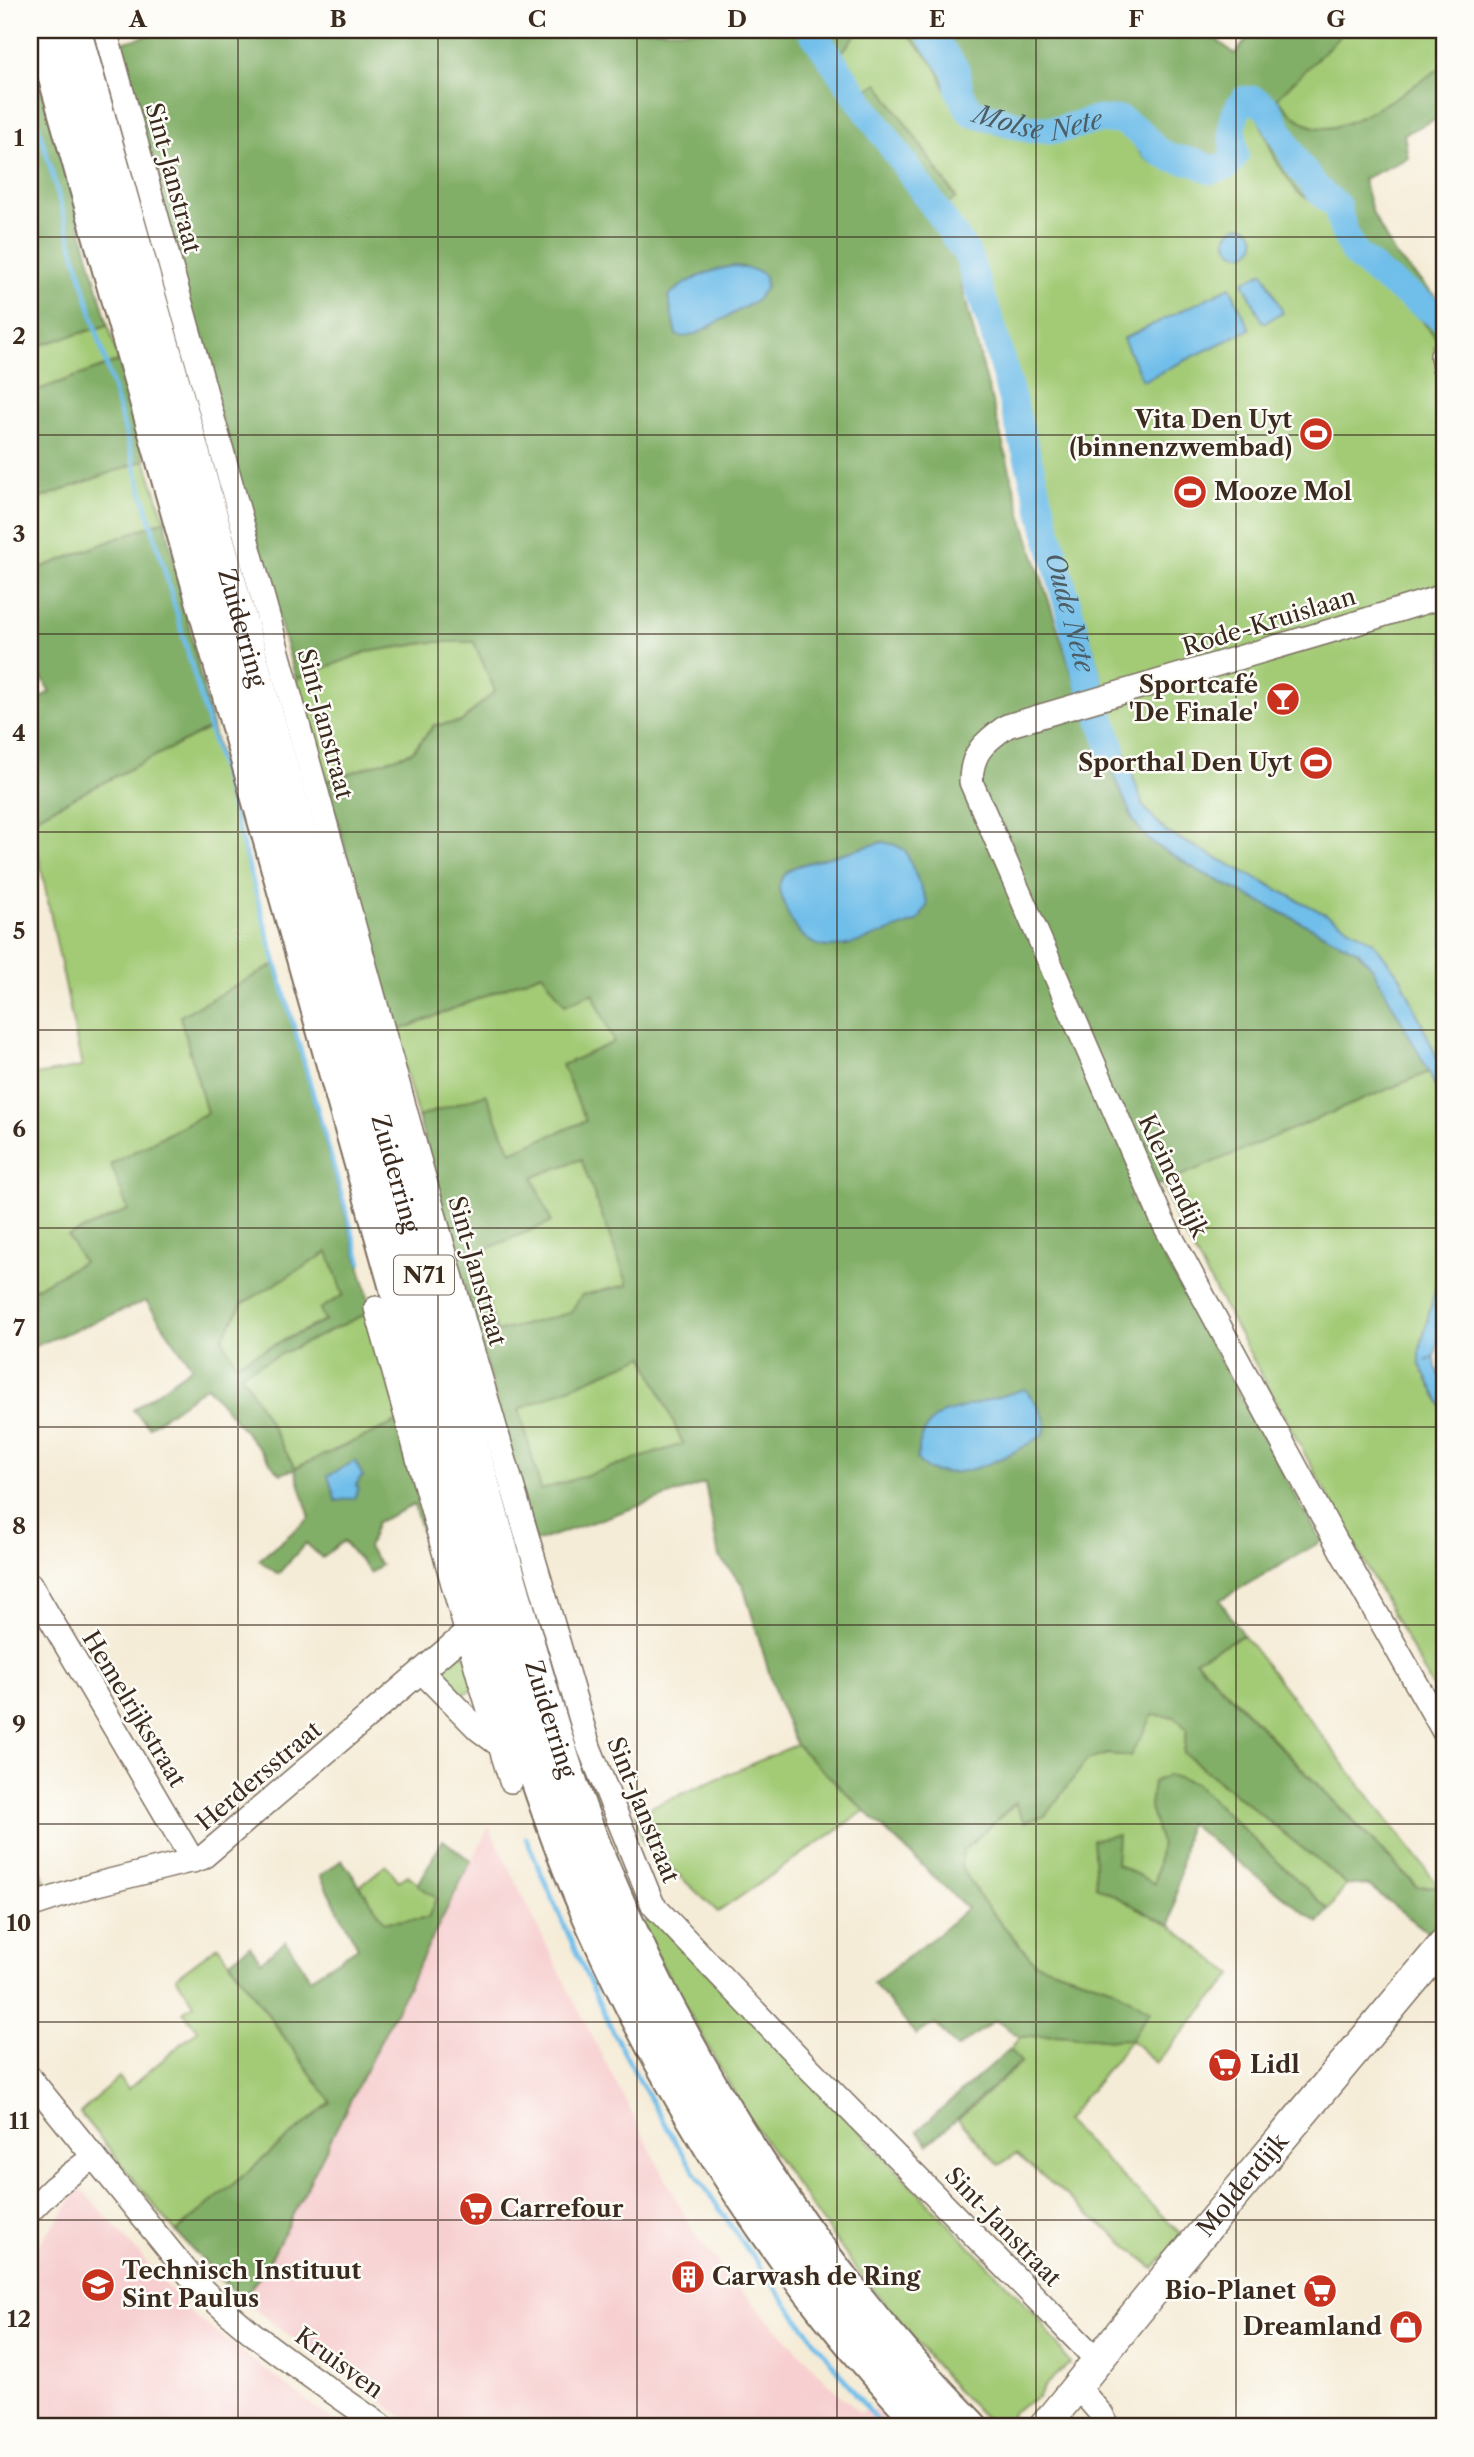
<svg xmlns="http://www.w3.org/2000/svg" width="1474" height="2457" viewBox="0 0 1474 2457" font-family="'Libre Caslon Text',serif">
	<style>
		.built { fill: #f7cfd0 }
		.green { fill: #a3cb76; stroke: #6f7a4a; stroke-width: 2 }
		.forest { fill: #82af67; stroke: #5e6c42; stroke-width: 2; fill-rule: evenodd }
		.water { fill: #6fbeea; stroke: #557484; stroke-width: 2 }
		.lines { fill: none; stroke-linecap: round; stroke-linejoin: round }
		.stream { stroke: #6fbeea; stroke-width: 4.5 }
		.river { stroke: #6fbeea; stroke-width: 28 }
		.minor-casing { stroke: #7c6e5f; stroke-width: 26 }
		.major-casing { stroke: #7c6e5f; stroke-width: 33 }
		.highway-casing { stroke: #7c6e5f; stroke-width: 37 }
		.minor { stroke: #fff; stroke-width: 23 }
		.major { stroke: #fff; stroke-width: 30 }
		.highway { stroke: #fff; stroke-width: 33 }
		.grid { fill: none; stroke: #3b2a1e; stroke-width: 2; stroke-opacity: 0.55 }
		.labels { text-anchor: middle; stroke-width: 5; stroke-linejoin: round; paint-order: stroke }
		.shield { fill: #fdfcf7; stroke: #75695f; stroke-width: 2 }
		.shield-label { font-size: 23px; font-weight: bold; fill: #3b2a1e }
		.street-label { font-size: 24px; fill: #3b2a1e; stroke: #fdfcf7 }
		.poi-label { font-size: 24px; font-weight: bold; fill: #3b2a1e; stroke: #fdfcf7; text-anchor: end }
		.water-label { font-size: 26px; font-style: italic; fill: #4d5e65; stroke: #fdfcf7 }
		.neatline { fill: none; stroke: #3b2a1e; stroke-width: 2.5 }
		.grid-label { font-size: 23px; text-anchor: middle; font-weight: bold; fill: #3b2a1e }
	</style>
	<rect width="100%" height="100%" fill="#fdfcf7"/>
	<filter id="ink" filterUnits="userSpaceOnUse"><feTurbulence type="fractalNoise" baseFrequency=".0143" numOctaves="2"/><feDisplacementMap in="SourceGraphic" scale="14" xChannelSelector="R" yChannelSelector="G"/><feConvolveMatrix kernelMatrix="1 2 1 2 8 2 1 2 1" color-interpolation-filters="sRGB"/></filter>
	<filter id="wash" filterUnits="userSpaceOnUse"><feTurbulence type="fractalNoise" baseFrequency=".00686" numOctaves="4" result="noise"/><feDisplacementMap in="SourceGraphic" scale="28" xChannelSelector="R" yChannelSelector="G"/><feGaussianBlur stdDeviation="1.57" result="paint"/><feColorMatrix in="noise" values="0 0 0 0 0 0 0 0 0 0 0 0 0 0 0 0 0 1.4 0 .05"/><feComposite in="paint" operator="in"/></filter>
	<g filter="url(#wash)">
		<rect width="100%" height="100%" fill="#f5ecd7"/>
		<path class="built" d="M489 1827 575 2003 695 2235 744 2294 838 2393 859 2412 878 2410 894 2427H416L241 2300 265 2270Z
			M81 2188 192 2314 341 2427H30V2256Z"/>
		<path class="green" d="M859 30 907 33 935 65 946 90 1047 140C1069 135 1106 119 1127 135 1135 142 1139 155 1147 160 1158 167 1172 166 1185 170 1191 171 1198 176 1204 180L1243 152 1239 130 1241 113 1248 108 1258 117 1276 160 1329 213 1335 233 1384 291 1422 320 1439 341 1434 348 1444 378V1073L1401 978 1373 942 1335 919 1166 832 1143 806 1110 709 1019 386 984 270 945 206 956 197 878 83 864 92 839 56Z
			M1346 30H1444V66C1416 83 1356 128 1325 128 1304 129 1290 112 1277 98Z
			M108 325 119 361 30 393V348Z
			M145 460 165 520 30 572V502Z
			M433 642H474L496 692 461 722 434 725 412 752 327 781 296 679 366 652Z
			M212 727 276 964 180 1016 207 1113 111 1164 129 1210 68 1236 84 1262 30 1291V1076L82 1067 31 819Z
			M542 973 593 993 614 1042 586 1121 511 1152 418 1117 395 1032Z
			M1429 1072 1444 1107V1255L1420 1350V1365L1444 1410V1708L1175 1217 1162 1183Z
			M581 1159 628 1285 582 1295 570 1313 496 1332 472 1254 551 1222 533 1177Z
			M329 1252 343 1296 325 1320 236 1364 222 1339 242 1304Z
			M372 1311 399 1421 295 1469 241 1372Z
			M644 1356 684 1444 541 1490 519 1409Z
			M1243 1635 1439 1886 1418 1887 1195 1659Z
			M454 1651 468 1655 477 1685 470 1691 460 1695 436 1675Z
			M1152 1715 1175 1717 1187 1729 1184 1753 1347 1884 1329 1910 1193 1782 1168 1775 1153 1782 1150 1808 1161 1843 1155 1884 1116 1864 1096 1886 1171 1926 1233 1975 1156 2063 1131 2040 1065 2121 1182 2235 1154 2268 1016 2154 999 2165 958 2119 1021 2063 1010 2049 1020 2037 1058 2035 1114 2040 1113 1988 1035 1963 983 1902 961 1866 963 1851 1016 1803 1045 1816 1087 1760 1108 1754 1129 1756Z
			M796 1745 866 1810 718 1912 642 1841 635 1814Z
			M386 1865 399 1881 408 1875 436 1898 428 1918 385 1922 360 1886Z
			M654 1918 1039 2318 1070 2363 1044 2387 1039 2396 1012 2412 1007 2426 991 2424 956 2390 853 2265 746 2114 639 1924Z
			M218 1946 331 2102 176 2232 80 2113 119 2077 128 2089 198 2030 183 2012 194 2004 176 1977Z"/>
		<path class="forest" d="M170 30H800C853 115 922 190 970 278L961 283 1022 517 1079 695 1094 716 1115 777 1133 820 1149 841 1201 872 1358 951 1372 967 1429 1072 1130 1197 1301 1506 1322 1541 1220 1600 1243 1635 1195 1660 1417 1887 1439 1886 1444 1890V1924L1434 1937 1369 1886 1347 1884 1184 1753 1187 1729 1175 1717 1153 1715 1130 1756 1108 1754 1087 1760 1045 1816 1024 1822 1015 1803 963 1851 961 1866 983 1902 1035 1963 1113 1988 1150 2011 1131 2039 1114 2040 1058 2035 1020 2037 995 2020 957 2048 935 2023 916 2035 873 1983 941 1932 967 1908 796 1745 777 1699 743 1585 719 1557 705 1483 535 1542 418 1117 486 1094 511 1152 586 1121 562 1065 614 1042 593 993 565 1005 542 973 395 1032 327 781 412 752 435 725 461 722 495 691 474 642H433L366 652 296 679 113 45ZM734 266 744 267 668 296C687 280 709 271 734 266ZM883 842 857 941 845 946 787 872 797 866ZM581 1159 628 1285 582 1295 570 1313 497 1332 472 1255 551 1222 533 1177ZM644 1356 683 1444 541 1490 519 1409Z
			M821 30H859L837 59Z
			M883 30H1204L1235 54 1254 30H1346L1277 98C1289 112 1305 129 1325 128 1356 128 1416 83 1444 66V115L1404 134 1408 158 1363 179 1373 214 1395 255 1443 304 1444 339 1439 341 1422 320 1345 258 1329 213 1297 192 1276 160 1258 117 1248 108 1241 113C1239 134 1250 165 1228 177 1223 180 1213 180 1207 180 1200 179 1194 173 1188 171 1175 165 1159 168 1147 160 1133 151 1137 133 1113 129 1092 125 1070 136 1050 140 1034 142 979 132 967 121 952 108 945 82 935 66 928 54 916 44 907 33Z
			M30 45 108 325 30 348Z
			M878 83 956 198 945 206 864 92Z
			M119 361 145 460 30 502V393Z
			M165 520 212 727 30 820V784L33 782 30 774V703L50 692 30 657V572Z
			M276 964 372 1311 241 1373 295 1468 399 1421 440 1563 431 1564 414 1505 377 1522 368 1548 381 1565 370 1573 343 1541 322 1558 306 1543 278 1574 259 1560 310 1518 295 1469 280 1474 207 1386 149 1427 133 1410 192 1367 146 1301 30 1348V1291L83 1262 68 1236 128 1210 111 1164 207 1113 180 1016ZM328 1252 343 1295 320 1309 325 1321 236 1363 222 1339 242 1304Z
			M1168 1775 1193 1782 1329 1910 1318 1923 1188 1823 1171 1926 1096 1886 1093 1839 1118 1835 1116 1864 1155 1884 1161 1843 1150 1808 1153 1782Z
			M443 1840 471 1861 265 2270 241 2300 176 2232 331 2102 230 1961 250 1946 261 1961 286 1941 310 1978 358 1947 320 1876 342 1860 385 1922 428 1918 436 1898 418 1885Z
			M30 1847 48 1888 30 1894Z
			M1010 2049 1021 2062 928 2144 917 2131Z"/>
		<path class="water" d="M1227 240a14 14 0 1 1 28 0a14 14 0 1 1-28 0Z
			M734 266 758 271 765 276 766 287 756 301 696 334 684 337 676 335 668 296C687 280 709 270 734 266Z
			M1263 272 1283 313 1263 323 1243 282Z
			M1230 287 1250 329 1143 381 1123 339Z
			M1110 709 1143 806 1166 832 1335 919 1373 942 1401 978 1444 1073V1107L1429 1072 1372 967 1358 951 1201 872 1149 841 1133 820 1115 777 1094 716Z
			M883 842 895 845 905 850 928 904 918 921C894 929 854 947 830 947 804 947 790 923 783 901 780 894 777 887 781 880 784 874 790 870 797 866Z
			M1444 1255V1320L1435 1355 1426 1361 1435 1357 1436 1367 1444 1382V1410L1420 1365V1350Z
			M1025 1389C1034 1401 1052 1420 1043 1435 1015 1453 963 1482 929 1470 924 1468 920 1463 917 1459 919 1440 924 1425 941 1414Z
			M355 1461 363 1477 360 1478 356 1486 359 1488 354 1498 336 1501 328 1476Z"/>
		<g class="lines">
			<path class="stream" d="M30 96 361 1263
				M526 1838C556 1905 584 1976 618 2041 690 2179 786 2306 882 2427"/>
			<g class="river">
				<path id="s1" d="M811 30 967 254 993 330 1088 680 1112 750"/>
				<path id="s2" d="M927 30 956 70 960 93 971 112 1030 129 1057 130 1096 120H1121L1140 132 1155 149 1171 158 1196 162 1210 170 1227 166 1235 155C1232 135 1229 116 1244 100H1255L1268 109 1297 163 1318 190 1337 206 1343 229 1354 253 1381 276 1444 319"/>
			</g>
		</g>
	</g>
	<g filter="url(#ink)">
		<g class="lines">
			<g class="minor-casing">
				<path id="minor" d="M105 30 465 1325 589 1747 653 1905 804 2063 1097 2360
					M1444 353 1442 356 1444 368
					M1444 596 1327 632 1007 726C984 742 971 753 971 782L1163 1222 1344 1556 1444 1732
					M376 1308 479 1677 511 1781
					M30 1584 193 1861
					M421 1671 478 1729 498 1744
					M30 1906 93 1885 202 1858 466 1633
					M30 2078 195 2282C250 2338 319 2382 383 2427
					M30 2211 54 2187 93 2157
					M1077 2386 1102 2415 1107 2427"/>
			</g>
			<g class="major-casing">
				<g id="major">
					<path id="s3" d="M1044 2427 1149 2297 1444 1944"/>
				</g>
			</g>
			<g class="highway-casing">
				<g id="highway">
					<path d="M42 30 523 1737C545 1801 566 1865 594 1926 676 2109 788 2283 927 2427"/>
					<path id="s4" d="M74 30C174 384 273 739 373 1094 416 1248 459 1402 503 1557 533 1661 560 1766 602 1866 688 2074 813 2267 971 2427"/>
				</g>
			</g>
			<use href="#minor" class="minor"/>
			<use href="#major" class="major"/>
			<use href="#highway" class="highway"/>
		</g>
	</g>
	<path class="grid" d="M238 30V2427M438 30V2427M637 30V2427M837 30V2427M1036 30V2427M1236 30V2427M30 237H1444M30 435H1444M30 634H1444M30 832H1444M30 1030H1444M30 1228H1444M30 1427H1444M30 1625H1444M30 1824H1444M30 2022H1444M30 2220H1444"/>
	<defs>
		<g id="stadium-disc" transform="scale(1.75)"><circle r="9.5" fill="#c8321e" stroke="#fdfcf7"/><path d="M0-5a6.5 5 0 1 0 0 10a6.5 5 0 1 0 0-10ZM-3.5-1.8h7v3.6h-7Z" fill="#fff"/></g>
		<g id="bar-disc" transform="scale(1.75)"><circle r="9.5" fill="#c8321e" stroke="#fdfcf7"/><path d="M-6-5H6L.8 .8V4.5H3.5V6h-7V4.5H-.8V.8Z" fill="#fff"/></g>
		<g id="supermarket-disc" transform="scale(1.75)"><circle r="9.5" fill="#c8321e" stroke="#fdfcf7"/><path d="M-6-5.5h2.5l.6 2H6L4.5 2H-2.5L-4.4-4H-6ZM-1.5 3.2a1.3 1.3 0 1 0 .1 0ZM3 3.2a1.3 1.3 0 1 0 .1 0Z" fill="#fff"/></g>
		<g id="building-disc" transform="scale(1.75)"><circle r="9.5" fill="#c8321e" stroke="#fdfcf7"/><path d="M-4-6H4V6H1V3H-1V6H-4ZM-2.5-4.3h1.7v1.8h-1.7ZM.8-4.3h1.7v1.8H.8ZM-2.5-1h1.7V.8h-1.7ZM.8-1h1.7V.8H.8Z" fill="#fff"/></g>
		<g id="school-disc" transform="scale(1.75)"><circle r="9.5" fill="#c8321e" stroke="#fdfcf7"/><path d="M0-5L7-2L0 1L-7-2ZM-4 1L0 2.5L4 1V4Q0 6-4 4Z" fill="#fff"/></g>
		<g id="shop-disc" transform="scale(1.75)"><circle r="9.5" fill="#c8321e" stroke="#fdfcf7"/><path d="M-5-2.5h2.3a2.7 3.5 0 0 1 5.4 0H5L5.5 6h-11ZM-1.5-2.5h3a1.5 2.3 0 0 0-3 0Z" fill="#fff"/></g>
	</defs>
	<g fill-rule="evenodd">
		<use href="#stadium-disc" x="1316" y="434"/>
		<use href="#stadium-disc" x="1190" y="492"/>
		<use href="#bar-disc" x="1283" y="699"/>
		<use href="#stadium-disc" x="1316" y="763"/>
		<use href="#supermarket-disc" x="1225" y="2065"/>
		<use href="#supermarket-disc" x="476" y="2209"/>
		<use href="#building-disc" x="688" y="2277"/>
		<use href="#school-disc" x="98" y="2285"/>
		<use href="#supermarket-disc" x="1320" y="2291"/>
		<use href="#shop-disc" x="1406" y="2327"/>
	</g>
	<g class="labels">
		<rect class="shield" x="394" y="1255.5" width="60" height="39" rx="5"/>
		<g class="shield-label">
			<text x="424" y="1283">N71</text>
		</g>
		<g class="street-label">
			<text transform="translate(173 178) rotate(75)" y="8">Sint-Janstraat</text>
			<text transform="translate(1269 622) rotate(-17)" y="8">Rode-Kruislaan</text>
			<text dy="8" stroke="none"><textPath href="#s4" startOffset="621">Zuiderring</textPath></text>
			<text transform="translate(325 724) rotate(75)" y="8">Sint-Janstraat</text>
			<text dy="8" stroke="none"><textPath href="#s4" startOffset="1188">Zuiderring</textPath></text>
			<text transform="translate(1173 1176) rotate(65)" y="8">Kleinendijk</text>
			<text transform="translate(477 1271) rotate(74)" y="8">Sint-Janstraat</text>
			<text transform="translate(134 1709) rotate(59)" y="8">Hemelrijkstraat</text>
			<text dy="8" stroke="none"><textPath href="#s4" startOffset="1755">Zuiderring</textPath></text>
			<text transform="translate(259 1776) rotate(-40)" y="8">Herdersstraat</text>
			<text transform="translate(643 1810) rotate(68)" y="8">Sint-Janstraat</text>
			<text dy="8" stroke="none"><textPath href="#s3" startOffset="313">Molderdijk</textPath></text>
			<text transform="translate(1003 2227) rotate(46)" y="8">Sint-Janstraat</text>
			<text transform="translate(339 2363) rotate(36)" y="8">Kruisven</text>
		</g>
		<g class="poi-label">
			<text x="1292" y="428">Vita Den Uyt<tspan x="1292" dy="28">(binnenzwembad)</tspan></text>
			<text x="1214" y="500" text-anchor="start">Mooze Mol</text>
			<text x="1258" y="693">Sportcafé<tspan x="1258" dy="28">'De Finale'</tspan></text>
			<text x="1292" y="771">Sporthal Den Uyt</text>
			<text x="1250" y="2073" text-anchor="start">Lidl</text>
			<text x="500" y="2217" text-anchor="start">Carrefour</text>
			<text x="122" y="2279" text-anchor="start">Technisch Instituut<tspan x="122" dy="28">Sint Paulus</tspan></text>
			<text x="712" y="2285" text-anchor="start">Carwash de Ring</text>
			<text x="1296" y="2299">Bio-Planet</text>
			<text x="1382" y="2335">Dreamland</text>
		</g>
		<g class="water-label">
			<text dy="9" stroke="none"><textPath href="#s2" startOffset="164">Molse Nete</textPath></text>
			<text dy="9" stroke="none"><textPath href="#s1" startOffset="646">Oude Nete</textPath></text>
		</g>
	</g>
	<rect width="1474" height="2457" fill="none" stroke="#fdfcf7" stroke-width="77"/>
	<rect x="38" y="38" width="1398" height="2380" class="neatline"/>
	<g class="grid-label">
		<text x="138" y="27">A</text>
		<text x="338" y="27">B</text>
		<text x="537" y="27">C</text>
		<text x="737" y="27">D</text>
		<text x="937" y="27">E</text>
		<text x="1136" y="27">F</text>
		<text x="1336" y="27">G</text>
		<text x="19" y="146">1</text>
		<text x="19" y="344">2</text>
		<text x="19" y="542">3</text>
		<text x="19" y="741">4</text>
		<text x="19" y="939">5</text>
		<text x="19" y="1137">6</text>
		<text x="19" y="1336">7</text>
		<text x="19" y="1534">8</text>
		<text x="19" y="1732">9</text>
		<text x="19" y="1931">10</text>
		<text x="19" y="2129">11</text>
		<text x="19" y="2327">12</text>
	</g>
</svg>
